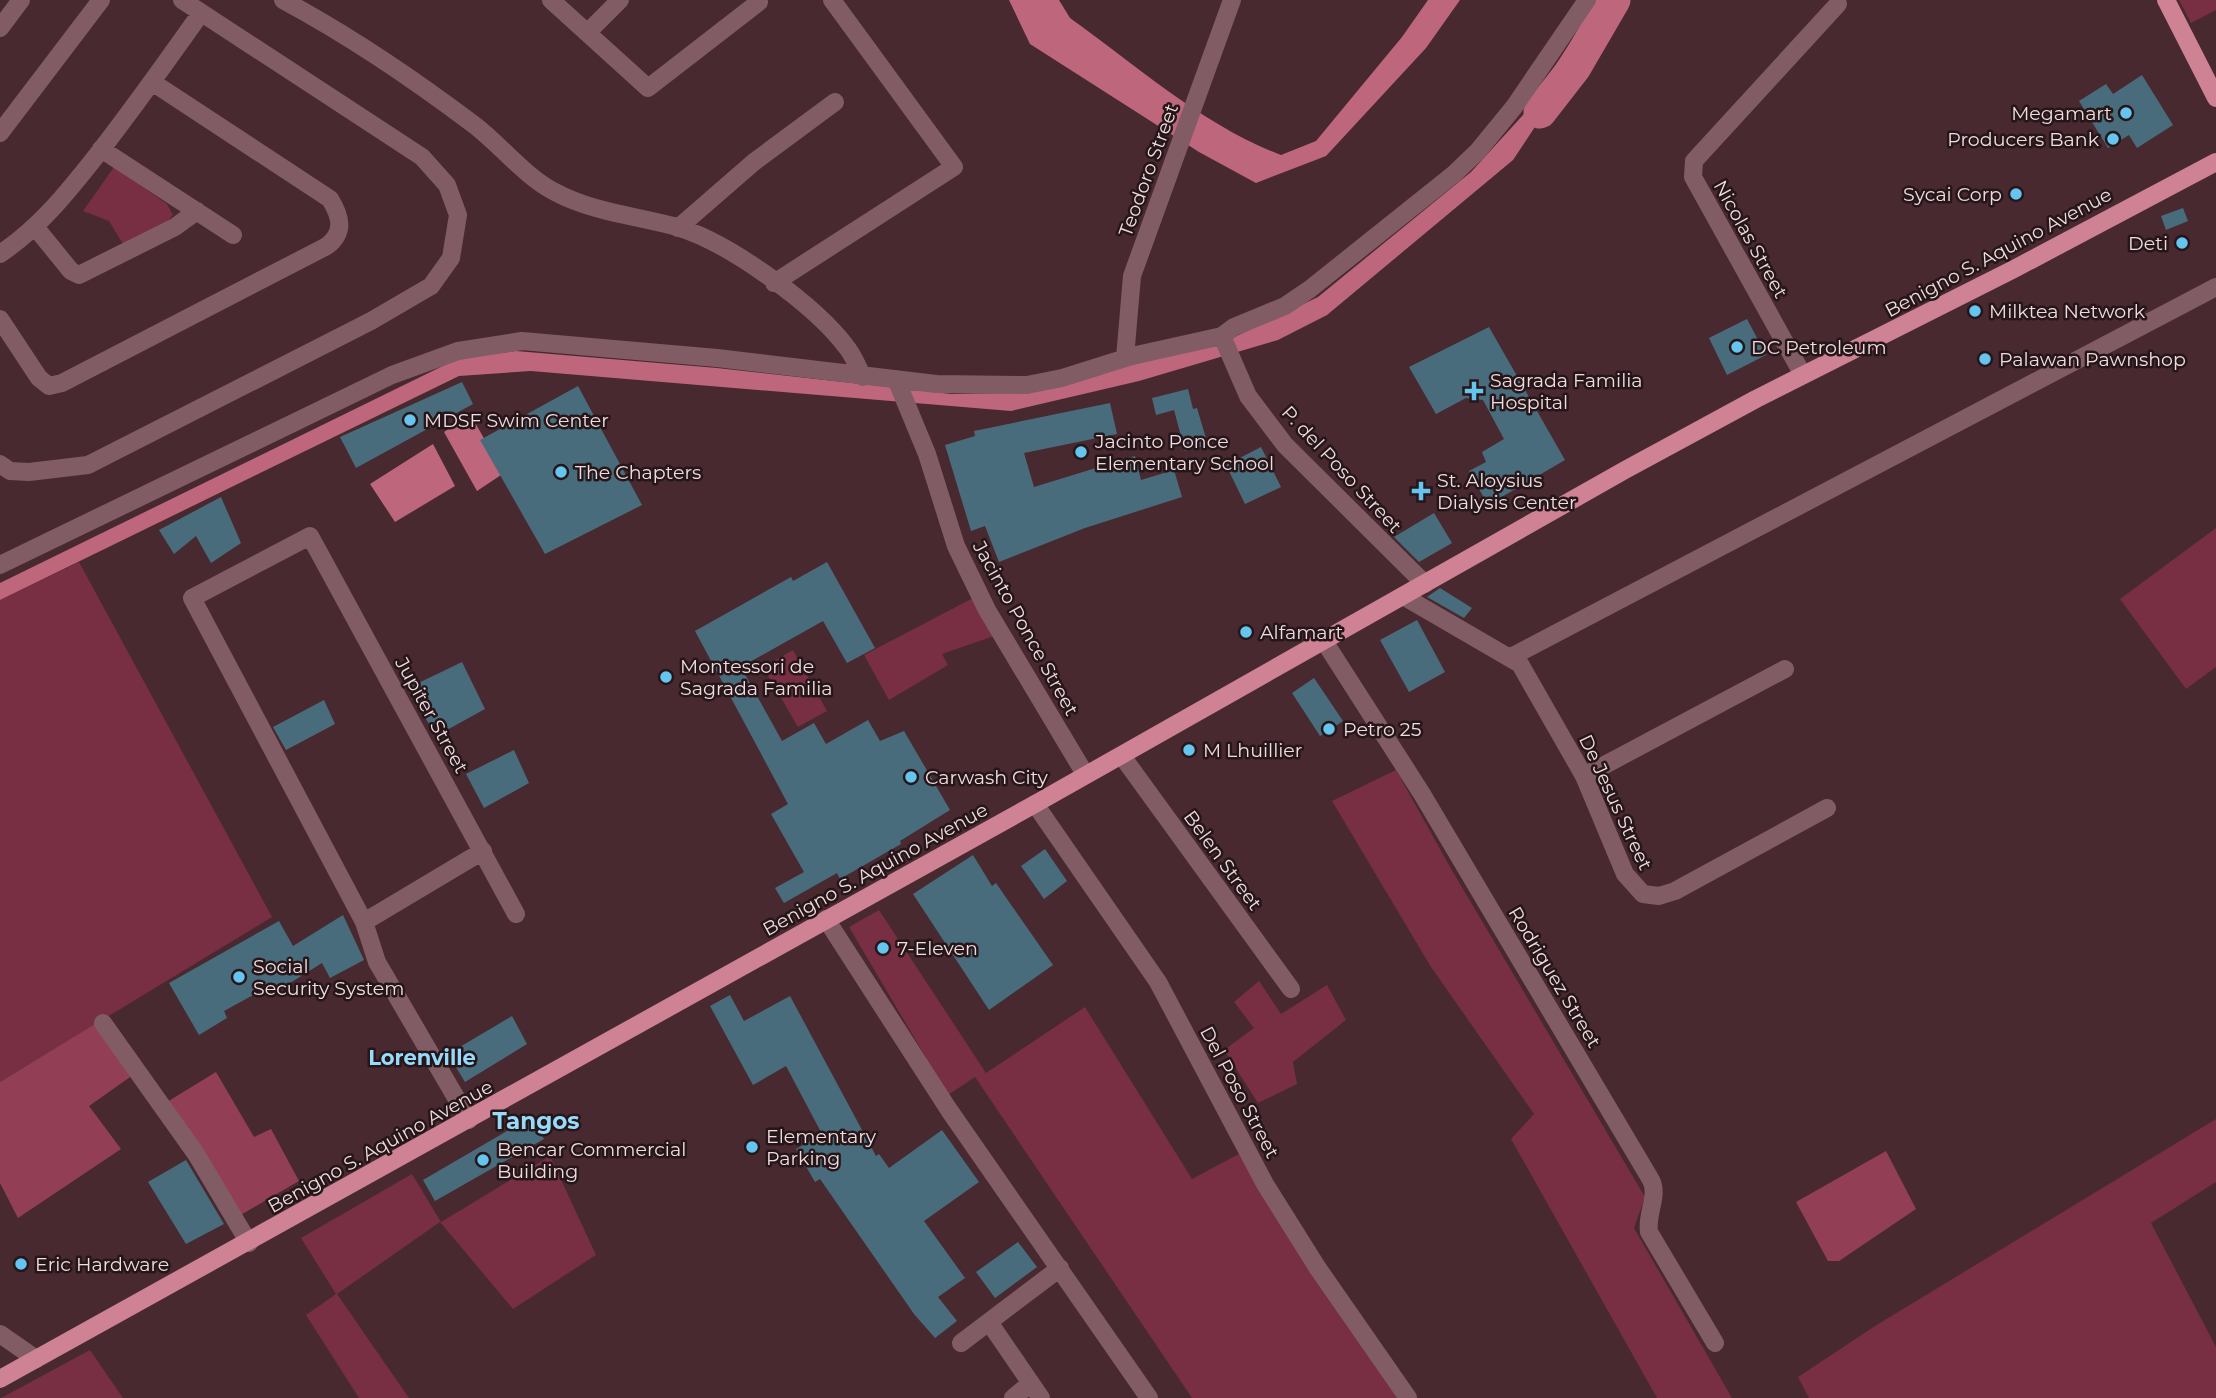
<svg xmlns="http://www.w3.org/2000/svg" width="2216" height="1398" viewBox="0 0 2216 1398" font-family="Montserrat,sans-serif">
	<style>
		.green { fill: #782e43 }
		.forest { fill: #923f56 }
		.water { fill: #be677c }
		.lines { fill: none; stroke-linecap: round; stroke-linejoin: round }
		.river { stroke: #be677c; stroke-width: 33 }
		.building { fill: #496c7c }
		.minor { stroke: #825c64; stroke-width: 18 }
		.major { stroke: #cf8293; stroke-width: 18 }
		.poi-dot { fill: #65c5ef; stroke: #251619; stroke-width: 2.5 }
		.labels { text-anchor: middle; stroke-width: 5; stroke-linejoin: round; paint-order: stroke }
		.poi-label { font-size: 19px; fill: #f0dbde; stroke: #251619; text-anchor: start }
		.street-label { font-size: 19px; fill: #f0dbde; stroke: #251619 }
		.neighbourhood-label { font-size: 21px; font-weight: bold; fill: #98dafa; stroke: #251619 }
		.quarter-label { font-size: 23px; font-weight: bold; fill: #98dafa; stroke: #251619 }
	</style>
	<rect width="100%" height="100%" fill="#482930"/>
	<path class="green" d="M2179 0H2216V10L2191 23Z
		M114 167 167 204 173 215 168 221 123 244 109 221 83 211Z
		M2216 528V667L2186 689 2120 599Z
		M79 562 272 917 0 1082V600Z
		M973 598 994 636 942 654 948 665 889 700 864 655Z
		M793 650 827 711 798 727 763 667Z
		M1396 770 1450 867 1645 1197 1634 1228 1732 1398H1657L1511 1139 1534 1114 1431 967 1332 801Z
		M879 910 986 1073 1085 1007 1192 1179 1239 1154 1258 1188 1399 1398H1192L975 1077 948 1095 849 927Z
		M1259 981 1281 1014 1327 985 1346 1020 1293 1062 1297 1084 1258 1103 1224 1050 1254 1028 1234 1002Z
		M2216 1119V1182L2151 1223 2216 1347V1398H1809L1798 1377 1875 1326Z
		M550 1156 596 1255 513 1309 440 1222 337 1294 409 1398H359L306 1315 336 1294 301 1238 412 1174 441 1222Z
		M90 1350 123 1398H1Z"/>
	<path class="forest" d="M95 1024 133 1075 89 1106 121 1149 18 1218 0 1183V1082Z
		M216 1072 254 1137 271 1129 299 1181 239 1216 167 1102Z
		M1886 1151 1916 1209 1839 1261H1828L1796 1202Z"/>
	<path class="water" d="M1009 0H1059L1070 18C1137 66 1204 126 1281 155L1316 141 1402 37 1428 0H1460L1426 48 1326 156 1256 183 1199 152 1030 44Z
		M1598 0H1619L1513 160 1327 315 1278 340 1139 381 1011 411 531 371 459 376 0 600V583L457 359 516 351 717 368 951 394 1009 393 1218 345 1318 297 1471 172 1523 115Z
		M470 414 504 473 477 491 444 432Z
		M433 444 455 486 395 522 370 484Z"/>
	<g class="lines">
		<path class="river" d="M1540 112 1575 67 1614 0"/>
	</g>
	<path class="building" d="M2142 75 2173 125 2137 148 2129 135 2108 148 2079 101 2106 84 2113 94Z
		M2183 208 2188 221 2166 230 2161 216Z
		M1747 319 1766 355 1727 375 1709 338Z
		M1489 327 1565 460 1488 505 1469 471 1486 462 1482 452 1504 439 1483 400 1466 398 1436 414 1409 367Z
		M462 382 473 404 356 468 340 437Z
		M578 386 642 505 545 554 480 440Z
		M1188 389 1193 409 1197 408 1208 445 1185 451 1174 410 1156 415 1152 398Z
		M1110 403 1117 434 1024 453 1034 487 1135 456 1141 480 1174 470 1182 497 1085 528 999 562 985 526 971 531 945 445 975 436 974 431Z
		M1261 447 1281 487 1245 504 1226 465Z
		M221 497 241 543 211 563 196 536 174 554 159 530Z
		M1434 513 1452 543 1419 562 1394 537Z
		M827 562 875 648 847 663 823 621 741 667 782 741 814 723 826 744 868 720 880 741 904 731 950 810 900 841 901 844 840 879 837 873 784 903 775 888 804 872 771 814 788 804 695 631 791 577 793 581Z
		M1440 588 1472 608 1464 618 1427 597Z
		M1417 620 1445 672 1409 692 1380 640Z
		M462 662 485 709 436 736 408 688Z
		M1314 678 1343 721 1320 736 1292 693Z
		M324 700 335 724 286 750 273 727Z
		M514 750 529 783 484 808 466 774Z
		M1045 849 1067 881 1044 899 1021 866Z
		M973 855 992 886 996 883 1053 965 989 1010 913 894Z
		M343 915 364 960 330 978 322 963 279 990 275 983 224 1011 227 1018 199 1035 169 983 279 921 293 946Z
		M730 995 744 1021 790 996 876 1156 879 1154 889 1168 942 1130 979 1182 924 1221 965 1278 938 1297 957 1321 935 1338 914 1314 820 1179 815 1182 796 1149 822 1134 786 1066 753 1085 710 1006Z
		M512 1016 527 1044 465 1082 448 1054Z
		M531 1117 544 1139 435 1201 423 1180Z
		M186 1160 224 1224 186 1244 148 1182Z
		M1018 1242 1037 1267 995 1298 976 1272Z"/>
	<g class="lines">
		<path class="minor" d="M283 0C350 36 412 78 473 124 501 145 524 176 555 192 592 212 637 216 677 227 728 242 816 305 848 349 854 357 858 368 863 377
			M551 0 648 88 759 2 757 0
			M0 28 21 0
			M587 33 620 0
			M0 133 101 0
			M101 149 233 235
			M36 228 71 271 79 275 175 227 197 211
			M678 228 754 162 835 102
			M0 254C40 227 67 193 97 155 133 109 167 61 201 13
			M774 283 954 167 832 0
			M0 319 39 378 49 386 62 383 327 246C345 232 341 217 330 199L152 82
			M1222 336 1248 396 1285 445 1425 584
			M1125 358 1132 276 1232 0
			M1803 375 1693 177 1694 161 1838 4
			M896 379 927 454 956 546 987 610 1085 774
			M0 464 10 471 29 472 88 465 371 321 431 286 451 258 458 215 447 185 422 157 182 0
			M0 565 392 375 458 351 522 341 717 358 936 384 1027 385 1062 378 1132 356 1222 336 1234 327 1285 306 1310 289 1454 174 1478 151 1514 107 1587 0
			M1403 596 1520 664 1584 776 1625 874 1643 894 1659 896 1675 891 1827 808
			M1324 641 1422 794 1651 1180C1659 1196 1646 1214 1649 1232L1715 1343
			M1511 657 2216 287
			M1122 756 1291 989
			M1584 776 1785 669
			M1035 804 1158 982 1265 1184 1317 1267 1408 1398
			M826 919 949 1110 1149 1398
			M364 922 483 851
			M103 1023 196 1154 249 1243
			M469 1120 377 962 364 922 192 598 310 536 516 914
			M989 1322 1041 1398
			M0 1334 36 1359
			M961 1343 1060 1268
			M1013 1398 1031 1383"/>
		<path class="major" d="M2166 0 2216 98
			M0 1379 1035 804 1625 470 1756 399 2014 269 2216 162"/>
	</g>
	<g class="poi-dot">
		<circle cx="2126" cy="113" r="7"/>
		<circle cx="2113" cy="139" r="7"/>
		<circle cx="2016" cy="194" r="7"/>
		<circle cx="2182" cy="243" r="7"/>
		<circle cx="1975" cy="311" r="7"/>
		<circle cx="1737" cy="347" r="7"/>
		<circle cx="1985" cy="359" r="7"/>
		<path d="M1470.5 380.5h7v7h7v7h-7v7h-7v-7h-7v-7h7z"/>
		<circle cx="410" cy="420" r="7"/>
		<circle cx="1081" cy="452" r="7"/>
		<circle cx="561" cy="472" r="7"/>
		<path d="M1417.5 480.5h7v7h7v7h-7v7h-7v-7h-7v-7h7z"/>
		<circle cx="1246" cy="632" r="7"/>
		<circle cx="666" cy="677" r="7"/>
		<circle cx="1329" cy="729" r="7"/>
		<circle cx="1189" cy="750" r="7"/>
		<circle cx="911" cy="777" r="7"/>
		<circle cx="883" cy="948" r="7"/>
		<circle cx="239" cy="977" r="7"/>
		<circle cx="752" cy="1147" r="7"/>
		<circle cx="483" cy="1160" r="7"/>
		<circle cx="21" cy="1264" r="7"/>
	</g>
	<g class="labels">
		<g class="poi-label">
			<text x="2112" y="120" text-anchor="end">Megamart</text>
			<text x="2099" y="146" text-anchor="end">Producers Bank</text>
			<text x="2002" y="201" text-anchor="end">Sycai Corp</text>
			<text x="2168" y="250" text-anchor="end">Deti</text>
			<text x="1989" y="318">Milktea Network</text>
			<text x="1751" y="354">DC Petroleum</text>
			<text x="1999" y="366">Palawan Pawnshop</text>
			<text x="1490" y="387">Sagrada Familia<tspan x="1490" dy="22">Hospital</tspan></text>
			<text x="424" y="427">MDSF Swim Center</text>
			<text x="1095" y="448">Jacinto Ponce<tspan x="1095" dy="22">Elementary School</tspan></text>
			<text x="575" y="479">The Chapters</text>
			<text x="1437" y="487">St. Aloysius<tspan x="1437" dy="22">Dialysis Center</tspan></text>
			<text x="1260" y="639">Alfamart</text>
			<text x="680" y="673">Montessori de<tspan x="680" dy="22">Sagrada Familia</tspan></text>
			<text x="1343" y="736">Petro 25</text>
			<text x="1203" y="757">M Lhuillier</text>
			<text x="925" y="784">Carwash City</text>
			<text x="897" y="955">7-Eleven</text>
			<text x="253" y="973">Social<tspan x="253" dy="22">Security System</tspan></text>
			<text x="766" y="1143">Elementary<tspan x="766" dy="22">Parking</tspan></text>
			<text x="497" y="1156">Bencar Commercial<tspan x="497" dy="22">Building</tspan></text>
			<text x="35" y="1271">Eric Hardware</text>
		</g>
		<g class="street-label">
			<text transform="translate(1148 170) rotate(-70)" y="7">Teodoro Street</text>
			<text transform="translate(1751 239) rotate(61)" y="7">Nicolas Street</text>
			<text transform="translate(1998 252) rotate(-28)" y="7">Benigno S. Aquino Avenue</text>
			<text transform="translate(1342 469) rotate(47)" y="7">P. del Poso Street</text>
			<text transform="translate(1026 628) rotate(61)" y="7">Jacinto Ponce Street</text>
			<text transform="translate(432 715) rotate(61)" y="7">Jupiter Street</text>
			<text transform="translate(1616 802) rotate(65)" y="7">De Jesus Street</text>
			<text transform="translate(1223 860) rotate(54)" y="7">Belen Street</text>
			<text transform="translate(875 869) rotate(-29)" y="7">Benigno S. Aquino Avenue</text>
			<text transform="translate(1555 977) rotate(59)" y="7">Rodriguez Street</text>
			<text transform="translate(1240 1092) rotate(62)" y="7">Del Poso Street</text>
			<text transform="translate(380 1146) rotate(-29)" y="7">Benigno S. Aquino Avenue</text>
		</g>
		<g class="neighbourhood-label">
			<text x="422" y="1065">Lorenville</text>
		</g>
		<g class="quarter-label">
			<text x="536" y="1129">Tangos</text>
		</g>
	</g>
</svg>
